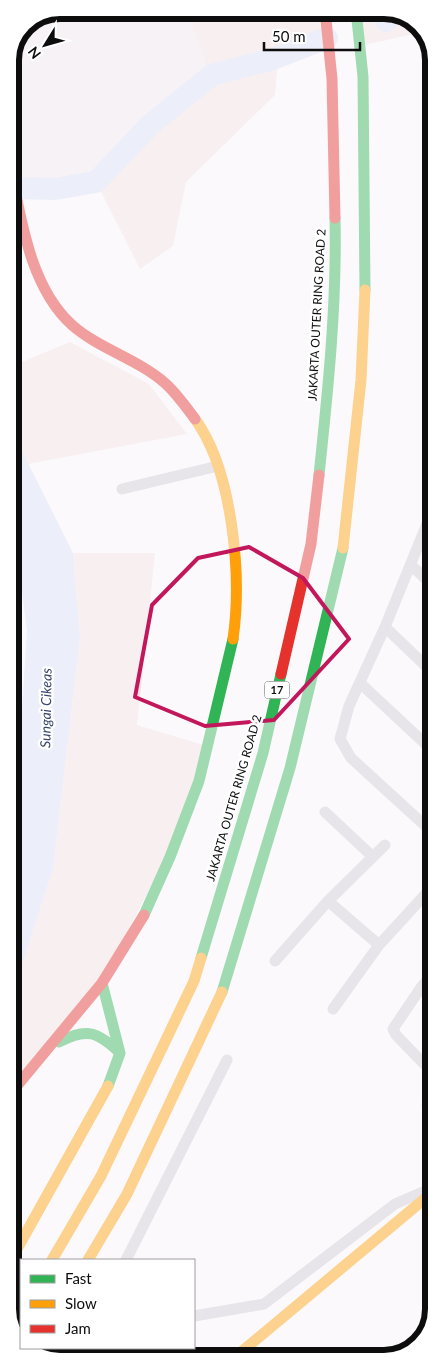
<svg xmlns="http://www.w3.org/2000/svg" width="444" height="1369" viewBox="0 0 444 1369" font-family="Lato,sans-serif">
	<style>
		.built { fill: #efe8ef }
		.green { fill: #f4e2e2 }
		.water { fill: #dae0f5 }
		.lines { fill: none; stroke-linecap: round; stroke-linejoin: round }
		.river { stroke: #dae0f5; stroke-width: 22 }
		.street { stroke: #cecad5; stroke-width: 11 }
		.fast { stroke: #30b455; stroke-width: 11 }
		.slow { stroke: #ff9f0a; stroke-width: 11 }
		.jam { stroke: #e5322d; stroke-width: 11 }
		.marked { fill: none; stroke: #c2185b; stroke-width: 4; stroke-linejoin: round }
		.labels { text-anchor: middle; stroke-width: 5; stroke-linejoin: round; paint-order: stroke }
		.shield { fill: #fff; stroke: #565656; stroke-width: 1 }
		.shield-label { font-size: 11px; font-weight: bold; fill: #0e0d0e }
		.street-label { font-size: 12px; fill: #0e0d0e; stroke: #fff }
		.water-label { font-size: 14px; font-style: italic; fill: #39456e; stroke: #fff }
		.rim { fill: none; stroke: #0e0d0e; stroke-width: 6 }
	</style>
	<rect width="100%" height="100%" fill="#fcf9fc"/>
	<path class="built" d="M59 10H187L212 75 150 125 96 182 51 189 10 188V56L25 24Z"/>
	<path class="green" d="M187 10H324L327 38 278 57 275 95 186 182 173 246 140 269 96 182 150 125 211 75Z
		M356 10C380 10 409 9 423 32L360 46Z
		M70 342 149 384 187 434 28 464 11 429 10 367Z
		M73 553H155L137 725 207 746 185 819 103 980 11 1091V989L17 980 53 869 80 638Z"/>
	<path class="water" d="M11 429 73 553 80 638 53 869 17 980 11 989V879L27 631 22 592 11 563Z"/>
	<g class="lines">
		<path class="river" d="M386 21 396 13
			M10 188 55 189 96 182 150 125 212 75 273 59 327 38"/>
		<path class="street" d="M122 489 218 466
			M433 509 385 627 349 706 340 739 351 758 433 833
			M411 565 433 586
			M385 627 433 673
			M360 683 433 751
			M325 812 373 857
			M328 901 379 945
			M275 961 328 901 385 845
			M422 986 434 999
			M333 1009 379 945 433 886
			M424 1064 396 1035 393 1029 422 986 434 973
			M427 1105 434 1114
			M126 1260 227 1060
			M194 1316 264 1304 395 1204 432 1188"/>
		<path class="fast" d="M356 10 363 77 365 290
			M319 475C328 390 337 304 335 218
			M144 915 170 857 199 781 233 639
			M201 958 263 753 281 674
			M102 983 120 1053 108 1086
			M222 992 290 768 343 548
			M59 1042C87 1027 98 1032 120 1053
			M36 1351 38 1348"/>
		<path class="slow" d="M195 419C233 471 242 577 233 639
			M343 548 361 380 365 290
			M12 1258 108 1086
			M52 1260 101 1176 194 981 201 958
			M88 1260 127 1194 222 992
			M234 1358 434 1191"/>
		<path class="jam" d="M325 10 332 79 335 218
			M10 165C21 219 30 287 72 325 99 349 140 360 166 384 177 394 186 407 195 419
			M281 674 311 544 319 475
			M11 1093 102 983 144 915
			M14 1326 21 1314"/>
	</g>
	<path d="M0 0H444V1369H0ZM249 547 303 578 349 639 274 720 205 726 135 697 152 605 198 558Z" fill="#fcf9fc" fill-opacity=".55" fill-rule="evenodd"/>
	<path class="marked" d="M249 547 303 578 349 639 274 720 205 726 135 697 152 605 198 558Z"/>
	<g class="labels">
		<rect class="shield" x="264.5" y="681.5" width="25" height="17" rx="4"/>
		<g class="shield-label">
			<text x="277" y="694">17</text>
		</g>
		<g class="street-label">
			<text transform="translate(317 315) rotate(-87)" y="4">JAKARTA OUTER RING ROAD 2</text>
			<text transform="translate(234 798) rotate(-74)" y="4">JAKARTA OUTER RING ROAD 2</text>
		</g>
		<g class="water-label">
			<text transform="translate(46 708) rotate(-89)" y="5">Sungai Cikeas</text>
		</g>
	</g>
	<path d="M0 0H444V1369H0ZM60 19H384A41 41 0 0 1 425 60V1309A41 41 0 0 1 384 1350H60A41 41 0 0 1 19 1309V60A41 41 0 0 1 60 19Z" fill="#fff" fill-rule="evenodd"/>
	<path class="rim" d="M60 19H384A41 41 0 0 1 425 60V1309A41 41 0 0 1 384 1350H60A41 41 0 0 1 19 1309V60A41 41 0 0 1 60 19Z"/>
	<rect x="20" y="1259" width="175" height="90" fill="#ffffff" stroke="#9f9e9f"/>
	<rect x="30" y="1275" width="25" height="8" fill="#30b455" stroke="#9f9e9f"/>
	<text x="65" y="1284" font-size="15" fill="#0e0d0e">Fast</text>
	<rect x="30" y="1300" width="25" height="8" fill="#ff9f0a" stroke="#9f9e9f"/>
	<text x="65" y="1309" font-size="15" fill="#0e0d0e">Slow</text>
	<rect x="30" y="1325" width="25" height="8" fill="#e5322d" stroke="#9f9e9f"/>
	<text x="65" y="1334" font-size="15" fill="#0e0d0e">Jam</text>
	<g transform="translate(45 45) rotate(233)" stroke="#ffffff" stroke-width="4" paint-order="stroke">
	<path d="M0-4L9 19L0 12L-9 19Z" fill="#0e0d0e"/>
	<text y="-8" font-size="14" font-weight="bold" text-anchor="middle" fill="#0e0d0e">N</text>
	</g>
	<path d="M264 42v8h96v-8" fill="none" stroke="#0e0d0e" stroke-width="2.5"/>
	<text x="272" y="42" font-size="15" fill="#0e0d0e" stroke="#ffffff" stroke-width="4" paint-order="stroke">50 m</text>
</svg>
